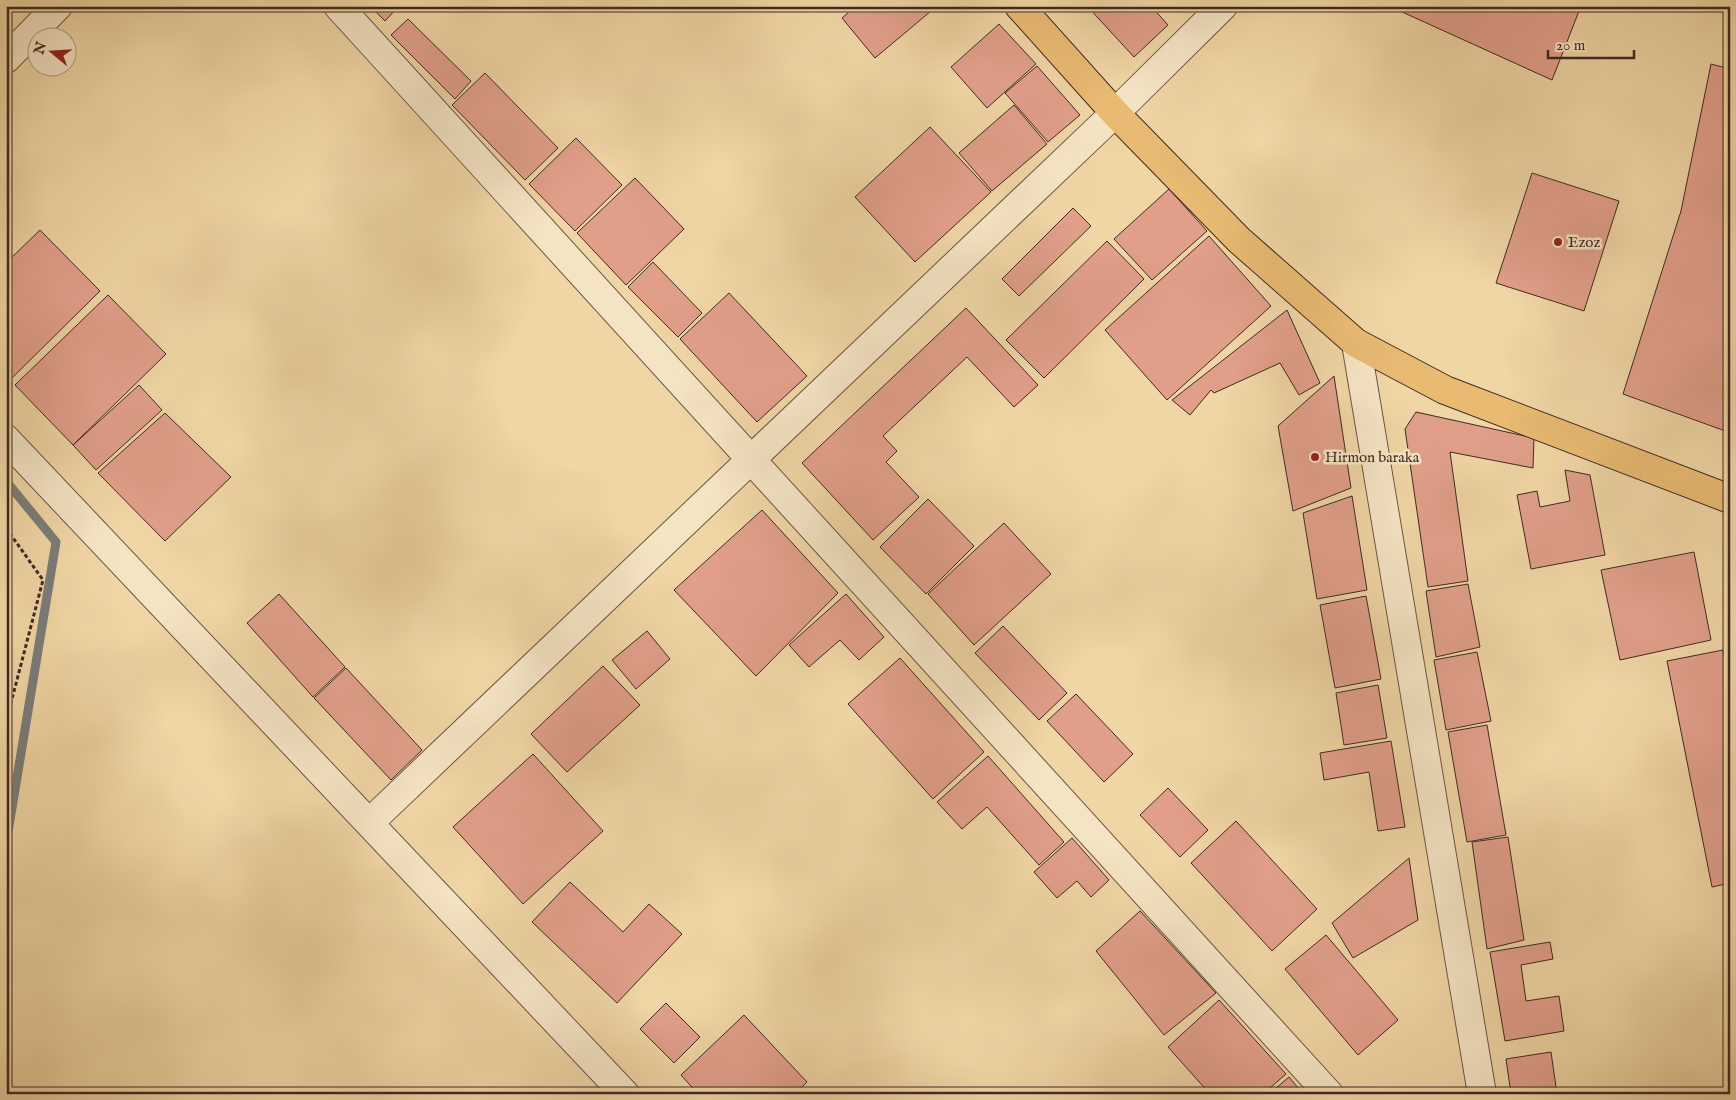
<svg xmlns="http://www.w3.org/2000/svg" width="1736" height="1100" viewBox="0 0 1736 1100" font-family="'IM FELL English',serif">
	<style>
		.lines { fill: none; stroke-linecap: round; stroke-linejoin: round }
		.stream { stroke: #7a7d79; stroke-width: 9 }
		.building { fill: #e19f8a; stroke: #402a23 }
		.minor-casing { stroke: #6c5544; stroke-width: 30 }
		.major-casing { stroke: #402a23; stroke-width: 30 }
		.path { stroke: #402a23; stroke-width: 3; stroke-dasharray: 4 2.5; stroke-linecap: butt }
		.minor { stroke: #f5e4c4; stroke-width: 28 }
		.major { stroke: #e8ba72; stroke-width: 28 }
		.poi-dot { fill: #8f2418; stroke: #f5e4c4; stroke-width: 2 }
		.labels { text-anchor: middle; stroke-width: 5; stroke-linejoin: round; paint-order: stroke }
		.poi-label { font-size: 15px; fill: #402a23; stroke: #f5e4c4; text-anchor: start }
	</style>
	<rect width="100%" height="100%" fill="#f0d5a5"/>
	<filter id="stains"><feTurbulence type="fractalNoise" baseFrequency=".004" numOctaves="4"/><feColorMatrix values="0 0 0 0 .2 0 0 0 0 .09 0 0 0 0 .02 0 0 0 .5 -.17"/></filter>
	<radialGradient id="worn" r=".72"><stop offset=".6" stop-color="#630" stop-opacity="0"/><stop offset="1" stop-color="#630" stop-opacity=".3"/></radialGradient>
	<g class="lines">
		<path class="stream" d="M6 481 56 542 6 844"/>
	</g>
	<path class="building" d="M370 6H399L385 21Z
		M856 6H937L875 58 842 18Z
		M1087 6H1151L1168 25 1134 57Z
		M1389 6H1581L1552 80Z
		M408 19 471 81 455 99 391 35Z
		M999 24 1036 64 987 108 951 67Z
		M1711 64 1730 69V426L1728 432 1623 394 1681 211Z
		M1037 66 1080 115 1048 142 1005 93Z
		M485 73 558 148 525 180 452 105Z
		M1014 105 1047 144 992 191 959 153Z
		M930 127 991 192 915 262 855 197Z
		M576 138 622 185 575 231 529 184Z
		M1532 173 1619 201 1584 311 1496 283Z
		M635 178 684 229 626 285 577 233Z
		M1169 189 1207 231 1152 280 1114 239Z
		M1073 208 1091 226 1019 296 1002 279Z
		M40 230 100 291 10 380 6 376V263Z
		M1209 236 1271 306 1167 400 1105 330Z
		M1107 241 1144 279 1044 378 1006 340Z
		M653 262 702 313 678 337 628 287Z
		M729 293 807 376 757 422 680 339Z
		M108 295 166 354 73 445 15 385Z
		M966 308 1038 385 1014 407 967 357 883 436 897 451 886 462 919 497 873 540 802 463Z
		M1287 310 1320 383 1299 395 1280 363 1214 393 1211 390 1190 415 1172 400Z
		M1334 376 1351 488 1293 511 1278 426Z
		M139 385 162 410 96 470 73 445Z
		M1416 412 1534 438 1533 468 1450 452 1468 581 1428 587 1405 429Z
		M165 413 231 477 165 541 98 473Z
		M1565 470 1590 475 1605 555 1531 569 1517 495 1537 491 1540 507 1570 501Z
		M1352 496 1367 590 1317 599 1303 513Z
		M928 499 974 546 926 594 880 547Z
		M762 510 838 593 756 676 674 590Z
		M1004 523 1051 574 974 645 928 594Z
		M1694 552 1711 640 1620 660 1601 570Z
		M1468 584 1480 647 1436 657 1426 591Z
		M279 594 345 667 313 697 247 623Z
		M846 594 884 637 859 660 840 640 809 667 789 645Z
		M1366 596 1381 679 1335 688 1320 605Z
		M1003 626 1067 693 1039 720 975 653Z
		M647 631 670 659 636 689 612 660Z
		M1723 650 1730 685V883L1712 887 1667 661Z
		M1477 652 1491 721 1446 730 1434 660Z
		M900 658 984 752 933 799 848 704Z
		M603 666 640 705 567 772 531 734Z
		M346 668 422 750 391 780 314 698Z
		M1378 685 1387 738 1344 745 1336 693Z
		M1076 694 1133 754 1104 782 1047 721Z
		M1487 725 1506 835 1467 842 1448 732Z
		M1391 741 1405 827 1378 831 1369 772 1324 780 1320 753Z
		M533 754 603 831 523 904 453 827Z
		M988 756 1064 842 1039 865 987 807 962 829 937 802Z
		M1168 788 1208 830 1180 857 1140 815Z
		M1236 821 1317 909 1272 951 1191 863Z
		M1508 837 1524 940 1487 949 1472 842Z
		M1072 838 1109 880 1091 897 1077 881 1057 898 1034 872Z
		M1409 858 1418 920 1353 958 1332 923Z
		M570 882 623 932 649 904 682 934 617 1003 532 922Z
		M1140 911 1216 993 1164 1035 1096 951Z
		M1326 935 1398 1020 1358 1055 1285 969Z
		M1550 942 1553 959 1521 965 1526 1001 1559 996 1564 1031 1505 1041 1490 952Z
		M1219 1000 1286 1074 1263 1094H1210L1168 1047Z
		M666 1003 700 1037 674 1063 640 1029Z
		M744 1015 807 1082 795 1094H698L681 1075Z
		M1551 1052 1557 1094H1511L1506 1059Z
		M1289 1077 1303 1094H1269Z"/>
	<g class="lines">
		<g class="minor-casing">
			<path id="minor" d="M338 6 1329 1094
				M6 59 58 6
				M1356 343 1482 1094
				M6 439 625 1094
				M369 823 1115 113 1223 6"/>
		</g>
		<g class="major-casing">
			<path id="major" d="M1019 6 1115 113 1239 240 1356 343 1445 390 1730 499"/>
		</g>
		<path class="path" d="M6 528 43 580 6 722"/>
		<use href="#minor" class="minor"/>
		<use href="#major" class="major"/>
	</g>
	<g class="poi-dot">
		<circle cx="1558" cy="242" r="5"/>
		<circle cx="1315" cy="457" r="5"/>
	</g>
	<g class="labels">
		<g class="poi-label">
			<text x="1568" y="247">Ezoz</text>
			<text x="1325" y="462">Hirmon baraka</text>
		</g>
	</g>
	<rect width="1736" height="1100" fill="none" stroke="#f0d5a5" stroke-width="25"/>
	<rect x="8" y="8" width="1721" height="1085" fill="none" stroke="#402a23" stroke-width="2.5"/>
	<rect x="12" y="12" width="1711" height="1075" fill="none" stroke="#402a23"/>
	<g transform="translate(52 52) rotate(288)"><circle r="24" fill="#f5e4c4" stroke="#ad9a84"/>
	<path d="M0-4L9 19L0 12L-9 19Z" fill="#8f2418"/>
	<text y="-8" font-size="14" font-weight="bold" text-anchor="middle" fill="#402a23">N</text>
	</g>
	<path d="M1548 50v8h86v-8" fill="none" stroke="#402a23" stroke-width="2.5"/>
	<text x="1556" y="50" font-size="15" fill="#402a23" stroke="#f5e4c4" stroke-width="4" paint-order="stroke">20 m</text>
	<rect width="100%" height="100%" filter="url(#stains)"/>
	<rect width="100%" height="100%" fill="url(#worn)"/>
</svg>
